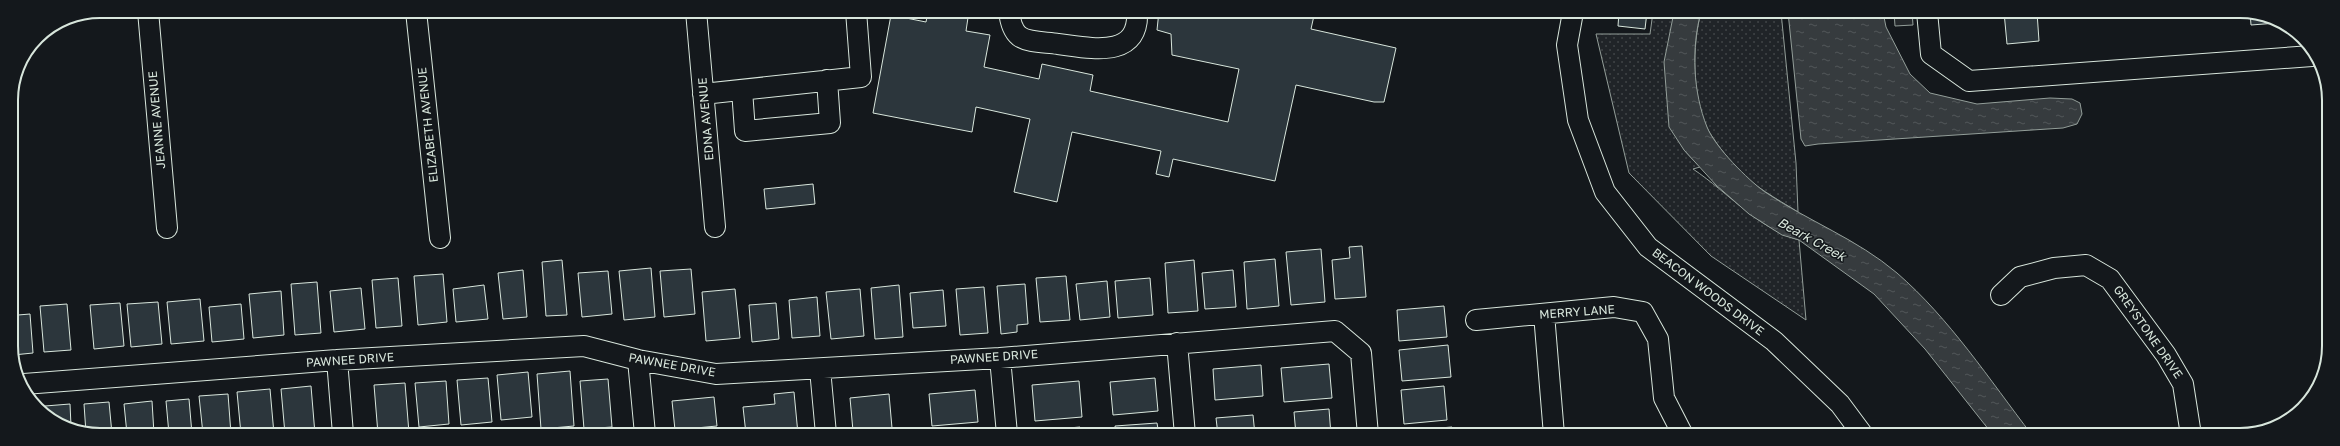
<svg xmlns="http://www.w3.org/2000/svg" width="2340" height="446" viewBox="0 0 2340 446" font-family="'Golos Text',sans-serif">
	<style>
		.grass { fill: url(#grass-dots); stroke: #939e99 }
		.parking { fill: #24282b; stroke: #939e99 }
		.water { fill: url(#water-ripples); stroke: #939e99 }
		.building { fill: #2c363c; stroke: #d8e6dc }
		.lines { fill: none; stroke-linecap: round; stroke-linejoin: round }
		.minor-casing { stroke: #d8e6dc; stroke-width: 22 }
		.minor { stroke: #14181c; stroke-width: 20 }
		.labels { text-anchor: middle; stroke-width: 3; stroke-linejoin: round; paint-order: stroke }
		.street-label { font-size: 12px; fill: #d8e6dc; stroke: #14181c }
		.water-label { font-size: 13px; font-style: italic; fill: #d8e6dc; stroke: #14181c }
		.rim { fill: none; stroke: #d8e6dc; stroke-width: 2 }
	</style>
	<defs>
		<pattern id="grass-dots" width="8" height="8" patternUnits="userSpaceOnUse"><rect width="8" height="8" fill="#202428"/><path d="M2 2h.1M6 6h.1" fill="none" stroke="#404447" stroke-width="1.8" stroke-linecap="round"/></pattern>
		<pattern id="water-ripples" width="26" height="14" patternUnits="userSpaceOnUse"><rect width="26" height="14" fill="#363b3e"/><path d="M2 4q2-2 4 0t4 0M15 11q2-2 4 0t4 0" fill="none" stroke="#525759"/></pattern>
	</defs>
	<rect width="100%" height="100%" fill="#14181c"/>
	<path class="grass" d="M1653 12H1674L1684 150 1700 167 1693 169C1729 193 1757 228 1799 240L1806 320 1711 256 1629 173 1596 34H1650Z
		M1701 12H1781L1796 163 1798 212C1777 199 1753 186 1736 168 1727 157 1714 141 1707 128 1692 96 1692 46 1701 12Z"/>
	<path class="parking" d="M1894 12H1912L1913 25 1895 26Z"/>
	<path class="water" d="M1674 12H1701C1691 48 1693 92 1707 127 1715 147 1748 180 1765 192 1808 221 1857 239 1897 273 1950 319 1989 379 2032 435H1993L1925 349 1874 294 1799 240 1782 235 1749 214 1716 185 1684 150 1669 127 1664 62Z
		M1788 12H1883L1886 27 1910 74 1930 93 1977 104 2050 98 2072 99 2080 103 2082 114 2077 124 2063 128 1818 144 1805 146 1801 139Z"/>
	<path class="building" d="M928 11H969L966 31 990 35 984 67 1039 79 1042 64 1093 75 1090 91 1228 122 1239 69 1172 55 1171 34 1157 30 1159 11 1179 15 1180 11H1315L1311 29 1396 48 1384 102H1374L1296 85 1275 181 1173 159 1169 177 1156 174 1161 151 1072 132 1057 202 1014 192 1030 119 976 107 972 132 873 113 891 15 926 22Z
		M1619 12H1647L1645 29 1618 26Z
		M2004 12H2037L2039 41 2007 44Z
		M2250 12H2252L2277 23 2251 25Z
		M813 184 815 204 766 209 764 189Z
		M1362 246 1366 297 1335 299 1332 260 1350 258 1349 247Z
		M1321 249 1325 302 1291 305 1286 252Z
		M1275 259 1279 306 1247 309 1244 262Z
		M562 260 567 315 546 316 542 262Z
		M1194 260 1198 311 1168 313 1165 263Z
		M651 268 655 317 624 320 619 271Z
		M691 269 695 314 664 317 660 271Z
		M523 270 527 317 503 319 498 273Z
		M1233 270 1236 307 1205 309 1202 273Z
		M608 271 612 314 582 317 578 273Z
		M443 274 447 322 418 325 414 276Z
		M1066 276 1070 320 1040 322 1036 278Z
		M398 278 402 326 376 328 372 280Z
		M1150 278 1153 315 1118 318 1115 281Z
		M1107 281 1110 317 1080 320 1076 284Z
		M317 282 321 333 295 335 291 284Z
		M1025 284 1028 324 1017 325V332L1001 334 997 286Z
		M484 285 488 319 456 322 453 289Z
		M899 285 903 337 875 339 871 288Z
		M984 287 988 333 960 335 956 289Z
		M361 288 365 329 334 332 330 291Z
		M735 289 740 338 706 341 702 292Z
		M860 289 864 336 831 339 826 292Z
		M943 290 946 326 913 328 910 293Z
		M281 291 284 335 253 338 249 294Z
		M817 297 820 336 792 338 789 300Z
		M200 299 204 341 171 344 167 302Z
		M158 302 162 344 131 347 127 304Z
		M120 303 124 346 94 349 90 305Z
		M776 303 779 339 752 342 749 305Z
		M12 304H17L18 315 30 314 33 353 13 355Z
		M67 304 71 350 44 352 40 306Z
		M241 304 244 339 212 342 209 307Z
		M1444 306 1447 337 1399 341 1397 310Z
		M1448 345 1451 377 1402 381 1399 350Z
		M1329 364 1332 398 1284 402 1281 368Z
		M1261 365 1263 396 1215 400 1213 369Z
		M570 371 574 426 541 429 537 374Z
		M528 372 532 417 501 420 497 375Z
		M488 378 492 422 461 425 457 380Z
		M1155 378 1158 411 1113 415 1110 382Z
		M608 379 612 427 584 429 580 381Z
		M446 381 449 424 419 427 415 383Z
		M1079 381 1082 417 1035 421 1032 385Z
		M405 383 409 433 378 434 374 385Z
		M311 386 315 434H285L281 389Z
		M1444 386 1447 420 1404 424 1401 390Z
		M270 389 274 434H241L237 392Z
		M975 390 978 422 932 426 929 394Z
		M794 392 798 434H746L743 407 775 404 774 394Z
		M228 394 231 434H203L199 396Z
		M889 394 892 428 853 431 850 398Z
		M714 397 717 426 675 430 672 401Z
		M189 399 192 434H169L166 401Z
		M152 401 154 434H127L124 404Z
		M109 402 112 434 86 433 84 404Z
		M70 404 71 426 45 413V406Z
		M1329 409 1331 435H1296L1294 412Z
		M1253 415 1255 435H1218L1216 418Z
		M1157 423 1159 435 1116 434 1115 426Z
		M1080 427 1081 434H1035L1034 431Z
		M1452 427 1453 435H1403V431Z"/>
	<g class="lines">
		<g class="minor-casing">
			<path id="minor" d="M148 11 167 228
				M416 11 440 238
				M696 11 715 227
				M1009 11C1010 21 1012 30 1019 36 1028 43 1047 42 1058 44 1090 48 1140 60 1137 11
				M1573 12 1567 45 1578 120 1605 192 1648 247 1774 341 1840 404 1863 435
				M1927 12 1931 54 1969 81 2312 56
				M742 90 745 131 830 123 827 80
				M703 94 861 77 856 11
				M2001 295 2020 277 2054 268 2086 265 2110 279 2166 355 2183 384 2191 435
				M1544 314 1554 435
				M1476 320 1614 307 1643 312 1658 339 1664 398 1683 435
				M1177 343 1185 435
				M1000 358 1007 434
				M337 360 343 434
				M638 360 645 434
				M820 369 826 434
				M24 384 337 360 584 346 638 360 716 374 1000 358 1335 331 1361 353 1368 435"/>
		</g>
		<use href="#minor" class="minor"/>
	</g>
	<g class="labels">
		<g class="street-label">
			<text transform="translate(706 119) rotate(-95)" y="4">EDNA AVENUE</text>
			<text transform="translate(157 120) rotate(-95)" y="4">JEANNE AVENUE</text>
			<text transform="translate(428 125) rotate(-96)" y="4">ELIZABETH AVENUE</text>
			<text transform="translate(1708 292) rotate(37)" y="4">BEACON WOODS DRIVE</text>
			<text transform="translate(1577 312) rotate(-4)" y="4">MERRY LANE</text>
			<text transform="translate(2148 332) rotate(55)" y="4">GREYSTONE DRIVE</text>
			<text transform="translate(994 357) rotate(-4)" y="4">PAWNEE DRIVE</text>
			<text transform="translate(350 360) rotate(-4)" y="4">PAWNEE DRIVE</text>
			<text transform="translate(672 365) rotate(10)" y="4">PAWNEE DRIVE</text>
		</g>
		<g class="water-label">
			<text transform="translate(1812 239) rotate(29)" y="5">Beark Creek</text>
		</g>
	</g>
	<path d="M0 0H2340V446H0ZM100 18H2240A82 82 0 0 1 2322 100V346A82 82 0 0 1 2240 428H100A82 82 0 0 1 18 346V100A82 82 0 0 1 100 18Z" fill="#14181c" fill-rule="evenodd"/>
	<path class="rim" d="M100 18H2240A82 82 0 0 1 2322 100V346A82 82 0 0 1 2240 428H100A82 82 0 0 1 18 346V100A82 82 0 0 1 100 18Z"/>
</svg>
